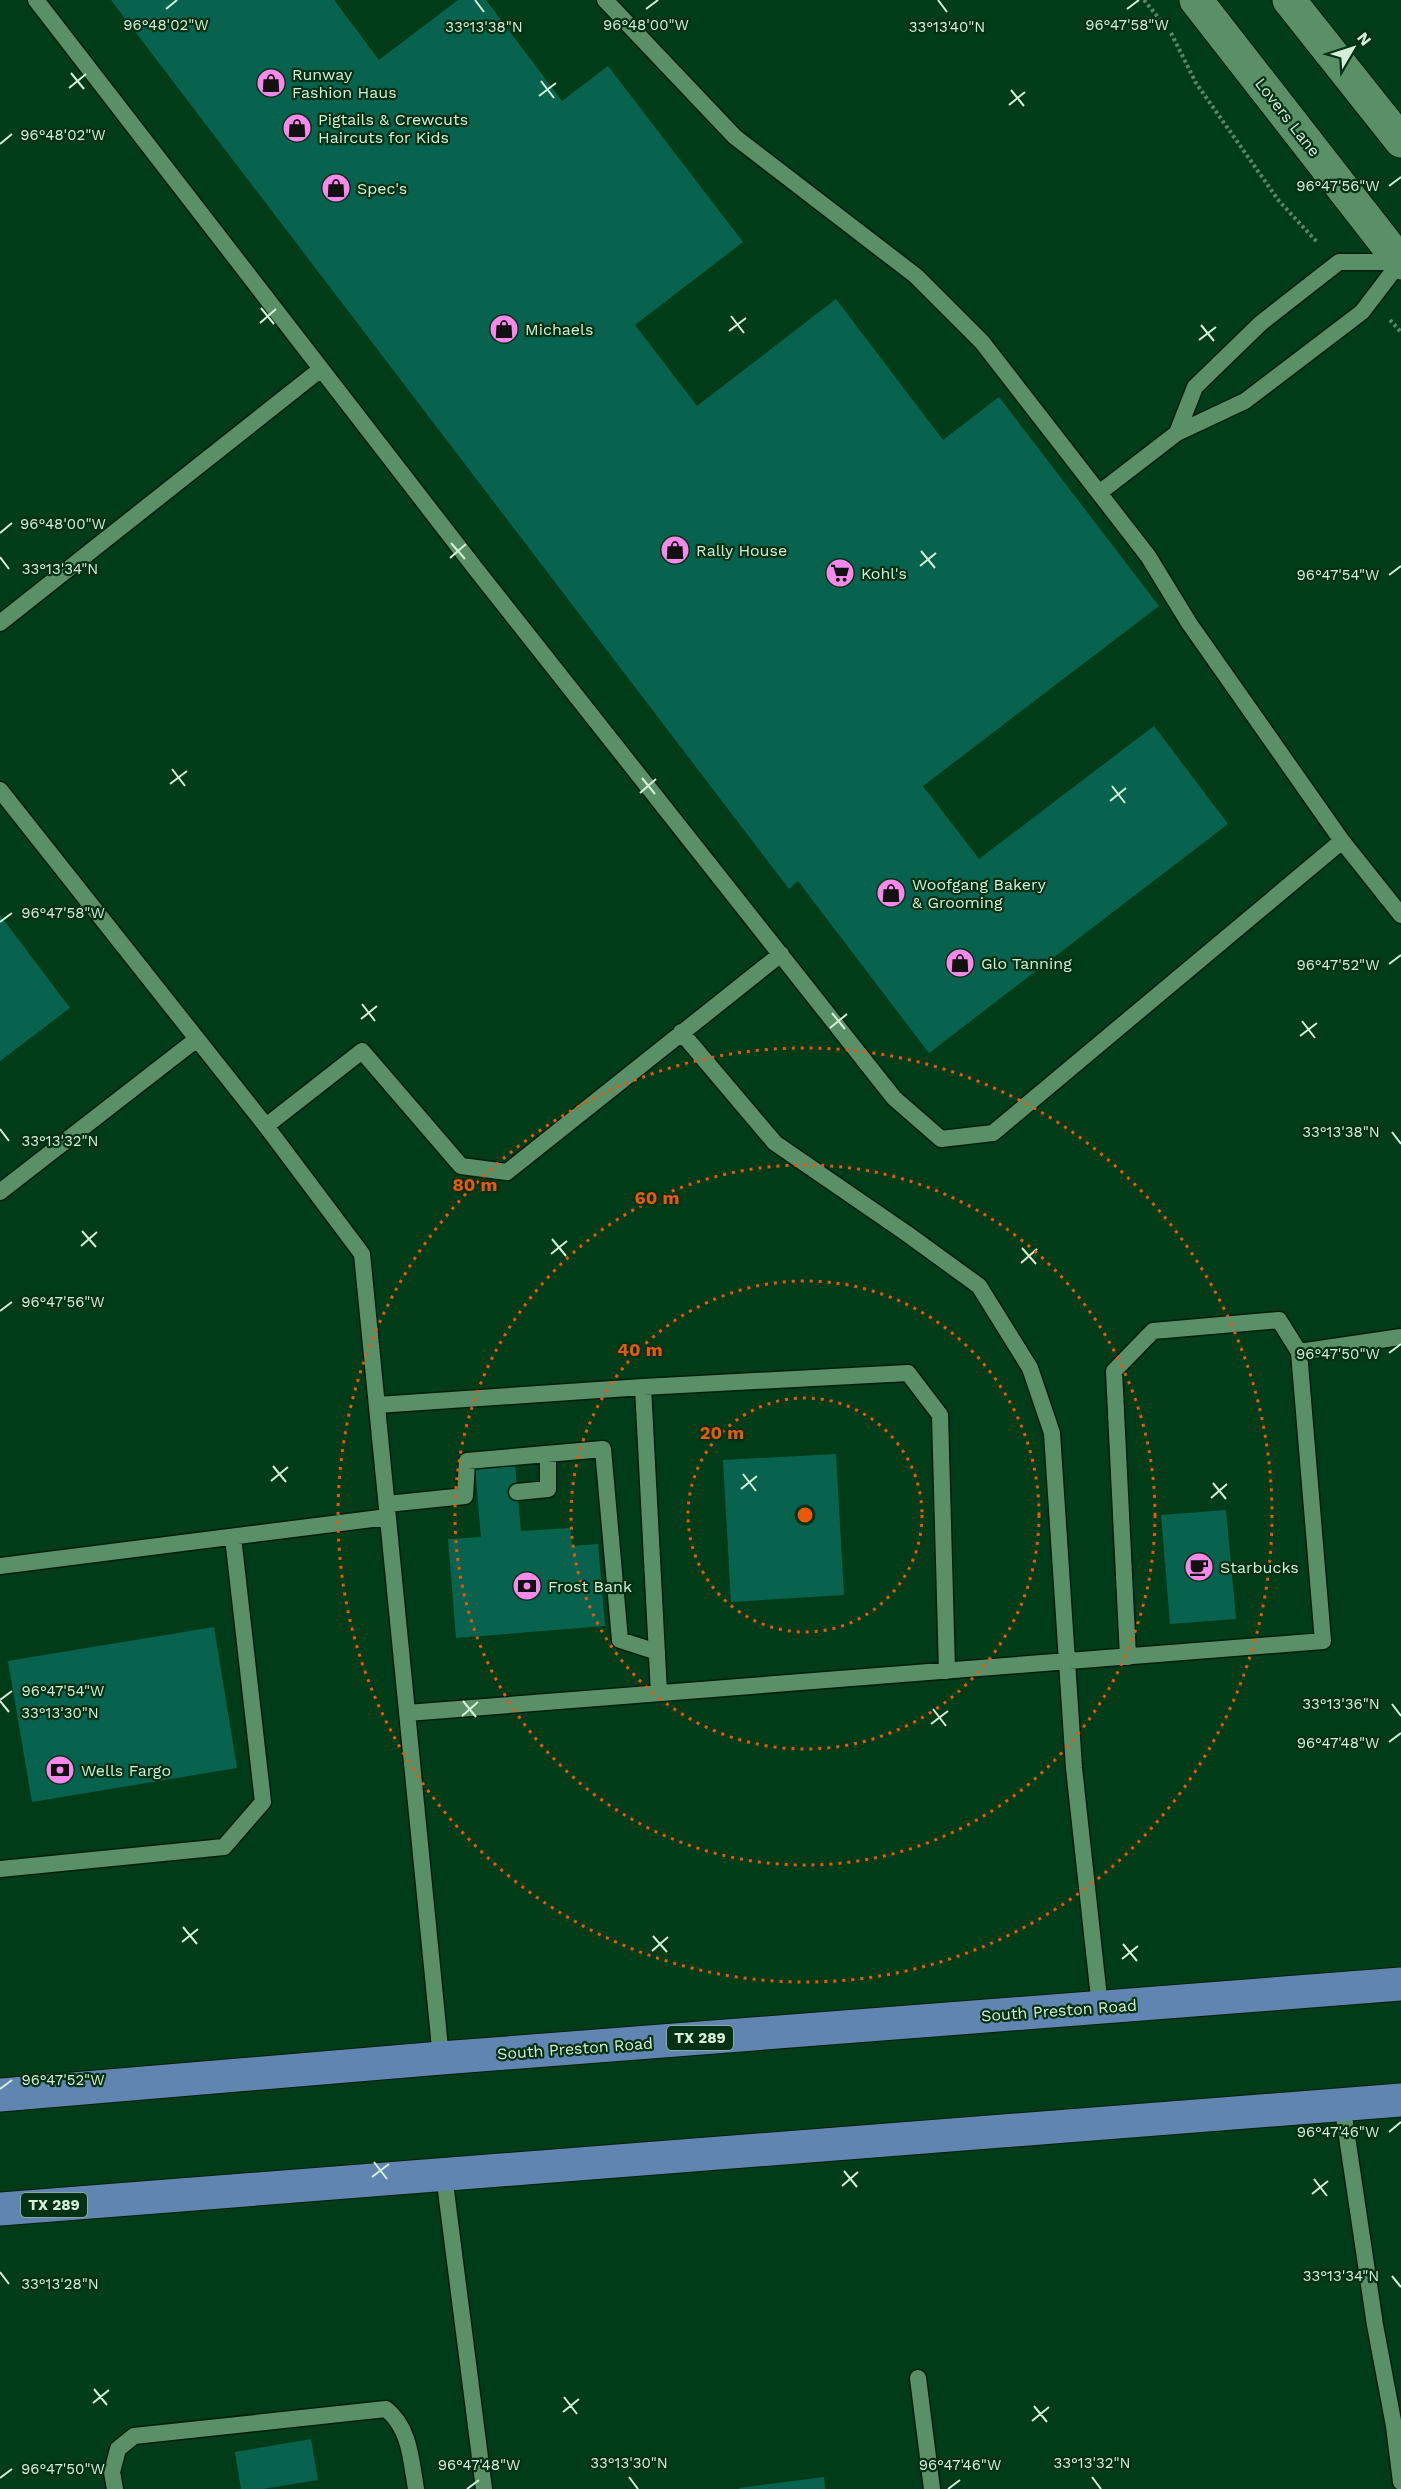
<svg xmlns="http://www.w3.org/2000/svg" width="1401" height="2489" viewBox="0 0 1401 2489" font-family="'Work Sans',sans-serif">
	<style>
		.building { fill: #07634e }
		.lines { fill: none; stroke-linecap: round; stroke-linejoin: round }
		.service-casing { stroke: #031f0b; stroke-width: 19 }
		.tertiary-casing { stroke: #031f0b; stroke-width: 35 }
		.primary-casing { stroke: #031f0b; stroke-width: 35 }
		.path { stroke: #588668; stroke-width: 4; stroke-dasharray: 3 3; stroke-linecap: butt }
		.service { stroke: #5a9067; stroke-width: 16 }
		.tertiary { stroke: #5a9067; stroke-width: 33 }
		.primary { stroke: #6185b1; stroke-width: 33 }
		.ticks { fill: none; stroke: #d3efd8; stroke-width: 2 }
		.ring { fill: none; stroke: #e8590c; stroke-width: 3; stroke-dasharray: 3 6 }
		.labels { text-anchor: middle; stroke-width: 4.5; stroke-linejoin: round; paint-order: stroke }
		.shield { fill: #043014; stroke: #95b69d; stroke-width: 1.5 }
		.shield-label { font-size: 15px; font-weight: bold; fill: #d3efd8 }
		.poi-label { font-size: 16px; fill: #d3efd8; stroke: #043014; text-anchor: start }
		.street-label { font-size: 16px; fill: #d3efd8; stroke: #043014 }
		.ticks-label { font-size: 15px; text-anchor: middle; fill: #d3efd8; stroke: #043014; stroke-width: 4.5; stroke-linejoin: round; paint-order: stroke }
		.centre { fill: #e8590c; stroke: #043014; stroke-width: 3 }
		.ring-label { font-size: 18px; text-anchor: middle; font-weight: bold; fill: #e8590c; stroke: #043014; stroke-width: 4.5; stroke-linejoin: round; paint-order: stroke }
	</style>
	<rect width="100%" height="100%" fill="#003c18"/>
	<path class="building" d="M111 0H334L379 60 458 0H486L562 101 608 66 743 242 635 325 697 406 836 299 943 440 999 397 1159 606 923 786 979 859 1154 726 1228 824 929 1053 798 881 789 889Z
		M0 915 70 1008 0 1061Z
		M836 1454 844 1595 731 1602 723 1460Z
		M515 1464 521 1531 570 1528 572 1546 598 1544 605 1626 456 1638 448 1539 481 1537 475 1467Z
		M1226 1510 1236 1619 1170 1624 1161 1515Z
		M214 1627 237 1768 32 1802 8 1661Z
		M311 2439 318 2480 263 2489H241L235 2452Z
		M824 2477 825 2489H740L739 2488Z"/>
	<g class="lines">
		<g class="service-casing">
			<path id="service" d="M36 0 475 568 894 1098 941 1139 993 1133 1342 841
				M605 0 735 137 916 276 982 342 1148 556 1189 623 1342 841 1401 915
				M1177 433 1195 387 1261 323 1339 262H1400
				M1099 493 1177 433 1245 401 1362 312 1400 262
				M0 623 321 369
				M0 790 266 1126 362 1254 441 2058
				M681 1032 775 1143 906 1233 979 1286 1030 1368 1052 1433 1074 1768 1100 2007
				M266 1126 362 1051 461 1166 507 1172 781 954
				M0 1192 197 1039
				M643 1387 908 1373 940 1415 947 1671
				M377 1405 643 1387 659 1693
				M517 1492 548 1489V1454
				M387 1504 465 1496 467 1461 603 1449 620 1640 657 1652
				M0 1566 388 1517
				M1128 1657 1114 1371 1153 1331 1279 1320 1299 1352
				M407 1713 1323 1641 1299 1352 1401 1337
				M0 1869 224 1847 263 1802 233 1537
				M1342 2103 1375 2325 1394 2426 1401 2482
				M444 2175 484 2489
				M918 2378 932 2489
				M115 2489 112 2472 118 2449 134 2436 386 2409C410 2428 411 2460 416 2489"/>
		</g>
		<g class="tertiary-casing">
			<path id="tertiary" d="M1196 0 1401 263
				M1289 0 1401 141"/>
		</g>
		<g class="primary-casing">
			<path id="primary" d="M0 2095 441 2058 1401 1984
				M0 2209 1401 2100"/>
		</g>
		<path class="path" d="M1144 0 1166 27
			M1171 33 1196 83 1279 201 1317 242
			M1390 320 1401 332"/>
		<use href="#service" class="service"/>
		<use href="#tertiary" class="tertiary"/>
		<use href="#primary" class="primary"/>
	</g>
	<path class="ticks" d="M475 0 484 12M938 0 947 12M166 9 177 0M646 9 658 0M1127 9 1139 0M71 73 84 89M541 81 554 98M69 88 86 74M1011 90 1024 106M539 96 556 83M1009 105 1025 92M0 144 12 134M1389 186 1401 177M261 308 274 324M731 316 744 333M260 323 276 309M1201 325 1214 341M729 331 746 318M1199 340 1216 327M0 533 12 523M451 543 465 559M921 551 935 568M0 557 9 569M450 558 466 544M920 566 936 553M1389 575 1401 566M172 769 185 786M642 778 655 794M170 784 187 771M1112 786 1125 803M640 793 656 779M1110 801 1126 788M0 922 12 913M1389 964 1401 955M362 1004 375 1021M832 1013 845 1029M361 1019 377 1006M1302 1021 1315 1038M830 1028 847 1014M1300 1036 1317 1023M0 1129 9 1141M1392 1132 1401 1144M82 1231 96 1247M552 1239 566 1256M81 1246 97 1232M1022 1248 1036 1264M551 1254 567 1241M1021 1263 1037 1249M0 1311 12 1302M1389 1353 1401 1344M273 1466 286 1482M743 1474 756 1491M271 1481 288 1467M1213 1483 1226 1499M741 1489 757 1476M1211 1498 1227 1484M0 1700 12 1691M0 1701 9 1712M463 1701 476 1717M1392 1704 1401 1716M933 1709 946 1726M462 1716 478 1702M931 1724 948 1711M1389 1742 1401 1733M183 1927 197 1944M653 1936 667 1952M182 1942 198 1929M1123 1944 1137 1961M652 1951 668 1937M1122 1959 1138 1946M0 2089 12 2080M1389 2132 1401 2122M374 2162 387 2179M844 2171 857 2187M372 2177 389 2164M1314 2179 1327 2196M842 2186 858 2172M1312 2194 1328 2181M0 2272 9 2284M1392 2276 1401 2287M94 2389 107 2405M564 2397 577 2414M93 2403 109 2390M1034 2406 1047 2422M563 2412 579 2399M1032 2421 1049 2407M629 2477 638 2489M1092 2477 1101 2489M0 2478 12 2469M467 2489 479 2480M948 2489 960 2480"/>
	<g class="ring">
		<circle cx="805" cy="1515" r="117"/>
		<circle cx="805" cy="1515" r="234"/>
		<circle cx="805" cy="1515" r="350"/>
		<circle cx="805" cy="1515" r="467"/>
	</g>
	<defs>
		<g id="shop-disc" transform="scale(1.5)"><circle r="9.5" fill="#f788ec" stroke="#043014"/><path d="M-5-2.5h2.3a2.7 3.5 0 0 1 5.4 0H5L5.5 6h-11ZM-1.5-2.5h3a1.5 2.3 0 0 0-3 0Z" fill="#111"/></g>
		<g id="supermarket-disc" transform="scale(1.5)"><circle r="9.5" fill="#f788ec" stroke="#043014"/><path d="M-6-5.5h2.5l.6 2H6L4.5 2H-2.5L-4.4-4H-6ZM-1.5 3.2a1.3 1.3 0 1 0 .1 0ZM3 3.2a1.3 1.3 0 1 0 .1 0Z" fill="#111"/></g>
		<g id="cafe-disc" transform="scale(1.5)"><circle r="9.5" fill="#f788ec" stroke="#043014"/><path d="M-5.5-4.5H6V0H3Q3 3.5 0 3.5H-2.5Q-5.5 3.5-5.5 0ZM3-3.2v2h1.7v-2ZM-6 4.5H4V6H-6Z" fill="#111"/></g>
		<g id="bank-disc" transform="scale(1.5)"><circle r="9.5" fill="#f788ec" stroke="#043014"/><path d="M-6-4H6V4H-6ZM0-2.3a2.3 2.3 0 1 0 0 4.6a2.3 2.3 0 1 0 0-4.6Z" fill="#111"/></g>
	</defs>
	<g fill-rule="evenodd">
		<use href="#shop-disc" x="271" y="83"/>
		<use href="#shop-disc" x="297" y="128"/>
		<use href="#shop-disc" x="336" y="188"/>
		<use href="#shop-disc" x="504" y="329"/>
		<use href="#shop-disc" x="675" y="550"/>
		<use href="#supermarket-disc" x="840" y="573"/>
		<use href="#shop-disc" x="891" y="893"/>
		<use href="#shop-disc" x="960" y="963"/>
		<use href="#cafe-disc" x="1199" y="1567"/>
		<use href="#bank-disc" x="527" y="1586"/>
		<use href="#bank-disc" x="60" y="1770"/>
	</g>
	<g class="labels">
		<g class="shield">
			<rect x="667" y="2026" width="66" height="24" rx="4.5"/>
			<rect x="21" y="2193" width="66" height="24" rx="4.5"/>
		</g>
		<g class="shield-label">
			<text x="700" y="2043">TX 289</text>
			<text x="54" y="2210">TX 289</text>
		</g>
		<g class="poi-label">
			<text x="292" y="80">Runway<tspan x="292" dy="18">Fashion Haus</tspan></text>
			<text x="318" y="125">Pigtails &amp; Crewcuts<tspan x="318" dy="18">Haircuts for Kids</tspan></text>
			<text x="357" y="194">Spec's</text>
			<text x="525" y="335">Michaels</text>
			<text x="696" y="556">Rally House</text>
			<text x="861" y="579">Kohl's</text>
			<text x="912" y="890">Woofgang Bakery<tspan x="912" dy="18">&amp; Grooming</tspan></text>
			<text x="981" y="969">Glo Tanning</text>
			<text x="1220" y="1573">Starbucks</text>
			<text x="548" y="1592">Frost Bank</text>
			<text x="81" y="1776">Wells Fargo</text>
		</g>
		<g class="street-label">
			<text transform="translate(1288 117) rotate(52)" y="6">Lovers Lane</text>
			<text transform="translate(1059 2010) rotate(-4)" y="6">South Preston Road</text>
			<text transform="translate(575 2048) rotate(-4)" y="6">South Preston Road</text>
		</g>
	</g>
	<g class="ticks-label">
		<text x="166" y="30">96°48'02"W</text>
		<text x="646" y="30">96°48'00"W</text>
		<text x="1127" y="30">96°47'58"W</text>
		<text x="484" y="32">33°13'38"N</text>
		<text x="947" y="32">33°13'40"N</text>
		<text x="63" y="140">96°48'02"W</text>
		<text x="1338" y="191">96°47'56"W</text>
		<text x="63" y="529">96°48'00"W</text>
		<text x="60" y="574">33°13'34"N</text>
		<text x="1338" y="580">96°47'54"W</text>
		<text x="63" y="918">96°47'58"W</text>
		<text x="1338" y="970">96°47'52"W</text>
		<text x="1341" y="1137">33°13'38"N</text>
		<text x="60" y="1146">33°13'32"N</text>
		<text x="63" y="1307">96°47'56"W</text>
		<text x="1338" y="1359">96°47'50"W</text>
		<text x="63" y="1696">96°47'54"W</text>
		<text x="1341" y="1709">33°13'36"N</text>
		<text x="60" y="1718">33°13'30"N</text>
		<text x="1338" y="1748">96°47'48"W</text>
		<text x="63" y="2085">96°47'52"W</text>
		<text x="1338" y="2137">96°47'46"W</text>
		<text x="1341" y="2281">33°13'34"N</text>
		<text x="60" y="2289">33°13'28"N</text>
		<text x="629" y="2468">33°13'30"N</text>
		<text x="1092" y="2468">33°13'32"N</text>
		<text x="479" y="2470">96°47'48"W</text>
		<text x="960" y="2470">96°47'46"W</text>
		<text x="63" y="2474">96°47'50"W</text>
	</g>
	<circle cx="805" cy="1515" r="9" class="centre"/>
	<g class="ring-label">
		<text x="475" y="1191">80 m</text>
		<text x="657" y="1204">60 m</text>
		<text x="640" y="1356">40 m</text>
		<text x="722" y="1439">20 m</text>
	</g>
	<g transform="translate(1353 48) rotate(51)" stroke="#043014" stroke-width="4.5" paint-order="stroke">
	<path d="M0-4.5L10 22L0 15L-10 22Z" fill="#d3efd8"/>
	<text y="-9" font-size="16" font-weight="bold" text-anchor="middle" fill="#d3efd8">N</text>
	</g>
</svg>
